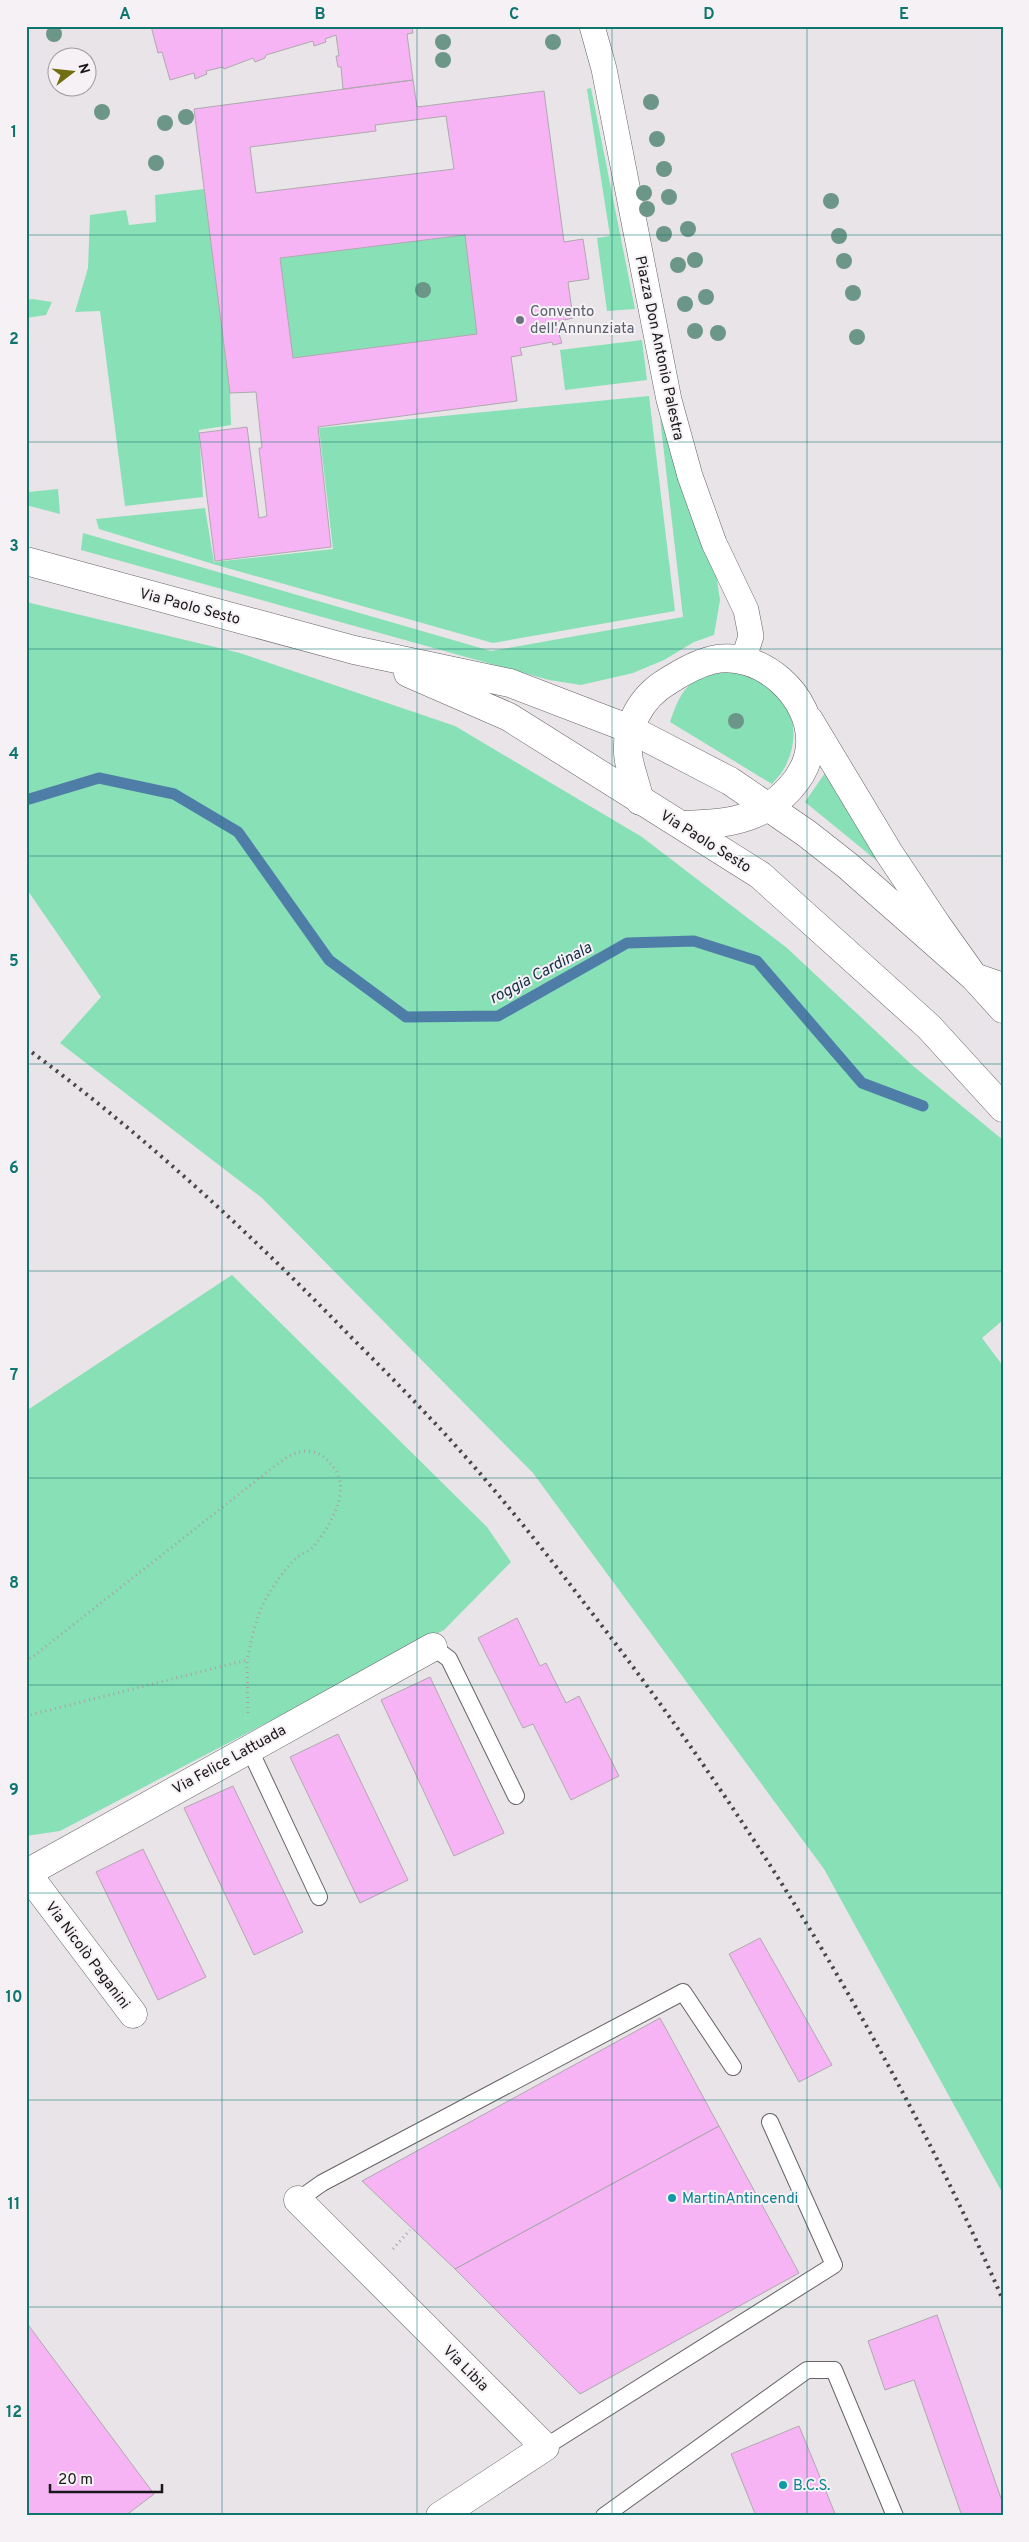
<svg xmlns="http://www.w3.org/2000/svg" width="1029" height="2542" viewBox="0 0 1029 2542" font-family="Overpass,sans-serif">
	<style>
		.green { fill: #88e0b6 }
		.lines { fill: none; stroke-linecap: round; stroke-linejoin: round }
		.stream { stroke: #4e7ea8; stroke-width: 11 }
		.building { fill: #f7b4f4; stroke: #aea9ae; fill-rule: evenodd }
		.service-casing { stroke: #676366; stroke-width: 18 }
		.pedestrian-casing { stroke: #676366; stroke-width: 26 }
		.minor-casing { stroke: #676366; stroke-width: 29 }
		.tertiary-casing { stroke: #676366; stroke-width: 29 }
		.path { stroke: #a7a3a6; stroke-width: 3; stroke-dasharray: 1 4; stroke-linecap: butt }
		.service { stroke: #fff; stroke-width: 16 }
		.pedestrian { stroke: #fff; stroke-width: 25 }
		.minor { stroke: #fff; stroke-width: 28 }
		.tertiary { stroke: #fff; stroke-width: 28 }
		.rail { stroke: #484648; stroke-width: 4; stroke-dasharray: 2.5 5; stroke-linecap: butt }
		.tree { fill: #6c9688 }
		.grid { fill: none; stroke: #0f766e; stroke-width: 1; stroke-opacity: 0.55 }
		.worship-dot { fill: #6b7280; stroke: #f6f1f5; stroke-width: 2 }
		.culture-dot { fill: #0f9aa8; stroke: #f6f1f5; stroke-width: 2 }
		.labels { text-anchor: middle; stroke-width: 4; stroke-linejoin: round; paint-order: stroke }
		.worship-label { font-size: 15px; fill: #5b616d; stroke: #f6f1f5; text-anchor: start }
		.street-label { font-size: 15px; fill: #191819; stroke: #f6f1f5 }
		.culture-label { font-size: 15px; fill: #0d838f; stroke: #f6f1f5; text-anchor: start }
		.water-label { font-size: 16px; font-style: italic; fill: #122f48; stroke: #f6f1f5 }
		.neatline { fill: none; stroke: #0f766e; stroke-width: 2 }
		.grid-label { font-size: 16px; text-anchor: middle; font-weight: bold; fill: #0f766e }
	</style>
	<rect width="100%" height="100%" fill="#e9e4e8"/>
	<path class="green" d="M591 88 635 309 607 311 597 238 610 236 587 89Z
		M204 189 230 393 231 425 199 430 203 497 125 506 100 311 75 312 88 268 90 215 126 210 129 225 156 222 155 195Z
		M465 235 477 334 293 358 280 258Z
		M32 299 52 302 46 315 26 318V300Z
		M642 340 647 380 565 390 560 350Z
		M649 396 675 611 493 643 213 564 99 529 96 519 205 508 214 562 333 549 319 428Z
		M660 418 715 567 720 600 714 635 694 642 664 660 633 673 581 685 549 680 81 550 83 533 491 651 683 617Z
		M26 477 28 492 58 489 60 514 26 505Z
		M26 602 240 653 455 726 642 837 787 948 912 1065 1003 1140V1320L982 1338 1003 1366V2194L824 1869 533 1473 262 1198 60 1043 101 997 26 888Z
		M730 670C739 672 752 673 760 677 792 695 802 733 786 765 783 772 777 778 772 784L670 722C683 684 690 678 730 670Z
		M825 773 879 855 876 860 805 802Z
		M232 1275 487 1527 511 1562 444 1630 60 1831 26 1836V1411Z"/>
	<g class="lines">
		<path class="stream" d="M26 800 99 778 174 794 238 832 329 960 406 1017 498 1016 627 943 694 941 757 961 862 1083 923 1106"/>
	</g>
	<path class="building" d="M151 26H412L413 33 407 34 413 80 343 89 341 67H338L336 56H339L336 35 325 39 326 42 314 46 313 41 266 55 265 58 255 62 253 58 224 69 223 67 206 71 207 74 195 79 194 73 170 80 162 52 158 53Z
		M413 80 417 107 544 91 564 242 583 239 589 279 568 282 573 318 555 322 562 343 553 345 552 342 520 348 522 355 511 357 517 401 318 427 331 547 215 561 199 433 247 427 259 518 267 516 259 448H262L256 392 230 393 194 109ZM446 116 454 169 256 193 250 147 376 131 375 125ZM465 235 477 334 293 358 280 258Z
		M517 1618 540 1666 546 1663 566 1703 579 1696 619 1776 571 1800 533 1724 523 1728 478 1638Z
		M430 1677 504 1833 454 1856 381 1700Z
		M338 1734 408 1880 360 1903 290 1757Z
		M233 1786 303 1932 254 1955 184 1808Z
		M143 1849 206 1977 158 2000 96 1872Z
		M760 1938 832 2065 799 2082 729 1954Z
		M660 2018 719 2126 455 2269 362 2181Z
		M719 2126 799 2273 580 2394 455 2269Z
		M937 2315 1003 2504V2516H962L914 2380 885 2390 868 2341Z
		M26 2322 154 2494 125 2516H26Z
		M799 2426 836 2516H756L731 2454Z"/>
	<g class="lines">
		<g class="service-casing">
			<path id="service" d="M433 1647 449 1659 516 1796
				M249 1748 319 1897
				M298 2200 322 2183 683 1992 733 2067
				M545 2447 834 2265 770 2122
				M604 2516 807 2370H834L895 2516"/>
		</g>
		<g class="pedestrian-casing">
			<path id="pedestrian" d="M592 26 604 69 669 400 690 476 714 543 746 610 751 636 743 661"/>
		</g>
		<g class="minor-casing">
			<path id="minor" d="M809 720 889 853 937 925 974 977 1003 987
				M640 801C637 788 632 774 629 761 623 728 641 697 668 681 682 672 696 664 712 660 760 649 813 696 810 745 808 777 778 806 749 816 727 824 705 824 682 825
				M26 1872 133 2014
				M27 1873 433 1647
				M298 2200 545 2447 440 2516"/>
		</g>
		<g class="tertiary-casing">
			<path id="tertiary" d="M26 561 354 650 510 683 630 729 730 781 806 833 848 866 974 977 1003 1009
				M408 673 509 717 760 875 929 1027 1003 1108"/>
		</g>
		<path class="path" d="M26 1662 276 1465C287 1457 299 1448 314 1452 324 1455 327 1460 334 1468 352 1490 329 1528 314 1546 309 1552 300 1554 295 1559 284 1570 276 1582 268 1595 256 1615 252 1638 247 1660
			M26 1716 247 1660 248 1713
			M393 2249 410 2230"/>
		<use href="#service" class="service"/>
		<use href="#pedestrian" class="pedestrian"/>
		<use href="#minor" class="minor"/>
		<use href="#tertiary" class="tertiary"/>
		<path class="rail" d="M26 1048C142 1133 251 1234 351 1337 378 1364 404 1390 430 1418 485 1476 536 1540 585 1604 752 1818 894 2051 1003 2300"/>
	</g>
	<g class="tree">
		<circle cx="54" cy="34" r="8"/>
		<circle cx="443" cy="42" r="8"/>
		<circle cx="553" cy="42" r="8"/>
		<circle cx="443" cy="60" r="8"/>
		<circle cx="651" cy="102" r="8"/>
		<circle cx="102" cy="112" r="8"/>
		<circle cx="186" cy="117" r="8"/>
		<circle cx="165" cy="123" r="8"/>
		<circle cx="657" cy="139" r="8"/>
		<circle cx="156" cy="163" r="8"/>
		<circle cx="664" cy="169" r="8"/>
		<circle cx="644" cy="193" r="8"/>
		<circle cx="669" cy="197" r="8"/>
		<circle cx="831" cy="201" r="8"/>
		<circle cx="647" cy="209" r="8"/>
		<circle cx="688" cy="229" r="8"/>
		<circle cx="664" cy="234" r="8"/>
		<circle cx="839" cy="236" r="8"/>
		<circle cx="695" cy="260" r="8"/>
		<circle cx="844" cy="261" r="8"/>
		<circle cx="678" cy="265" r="8"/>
		<circle cx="423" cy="290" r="8"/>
		<circle cx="853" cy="293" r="8"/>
		<circle cx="706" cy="297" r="8"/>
		<circle cx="685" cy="304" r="8"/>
		<circle cx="695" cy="331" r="8"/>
		<circle cx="718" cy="333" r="8"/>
		<circle cx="857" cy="337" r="8"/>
		<circle cx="736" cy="721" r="8"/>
	</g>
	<path class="grid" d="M222 26V2516M417 26V2516M612 26V2516M807 26V2516M26 235H1003M26 442H1003M26 649H1003M26 856H1003M26 1064H1003M26 1271H1003M26 1478H1003M26 1685H1003M26 1893H1003M26 2100H1003M26 2307H1003"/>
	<circle class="worship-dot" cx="520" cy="320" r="5"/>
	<g class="culture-dot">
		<circle cx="672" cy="2198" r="5"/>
		<circle cx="783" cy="2485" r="5"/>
	</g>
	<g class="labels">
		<g class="worship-label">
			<text x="530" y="316">Convento<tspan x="530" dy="17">dell'Annunziata</tspan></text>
		</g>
		<g class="street-label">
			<text transform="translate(660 348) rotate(78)" y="5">Piazza Don Antonio Palestra</text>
			<text transform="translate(190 606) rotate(15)" y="5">Via Paolo Sesto</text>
			<text transform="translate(706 841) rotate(32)" y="5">Via Paolo Sesto</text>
			<text transform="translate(229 1759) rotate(-29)" y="5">Via Felice Lattuada</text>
			<text transform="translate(88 1955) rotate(53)" y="5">Via Nicolò Paganini</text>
			<text transform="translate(466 2368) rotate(45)" y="5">Via Libia</text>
		</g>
		<g class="culture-label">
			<text x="682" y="2203">MartinAntincendi</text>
			<text x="793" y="2490">B.C.S.</text>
		</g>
		<g class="water-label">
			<text transform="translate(540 972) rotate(-28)" y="6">roggia Cardinala</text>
		</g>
	</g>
	<rect width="1029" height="2542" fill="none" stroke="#f6f1f5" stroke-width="55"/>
	<g transform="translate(72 72) rotate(74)"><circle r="24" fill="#f6f1f5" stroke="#9e9a9d"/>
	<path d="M0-4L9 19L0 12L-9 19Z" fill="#706e10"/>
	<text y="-8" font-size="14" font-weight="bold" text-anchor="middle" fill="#191819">N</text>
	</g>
	<path d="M50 2484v8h112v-8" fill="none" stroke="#191819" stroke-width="2.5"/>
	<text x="58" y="2484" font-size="15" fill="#191819" stroke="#f6f1f5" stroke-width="4" paint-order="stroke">20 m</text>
	<rect x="28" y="28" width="974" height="2486" class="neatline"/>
	<g class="grid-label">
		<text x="125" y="19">A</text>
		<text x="320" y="19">B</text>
		<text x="514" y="19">C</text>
		<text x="709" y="19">D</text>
		<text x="904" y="19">E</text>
		<text x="14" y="137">1</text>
		<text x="14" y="344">2</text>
		<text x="14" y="551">3</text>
		<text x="14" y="759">4</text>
		<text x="14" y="966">5</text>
		<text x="14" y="1173">6</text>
		<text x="14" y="1380">7</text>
		<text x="14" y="1588">8</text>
		<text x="14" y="1795">9</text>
		<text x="14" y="2002">10</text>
		<text x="14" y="2209">11</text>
		<text x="14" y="2417">12</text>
	</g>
</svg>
